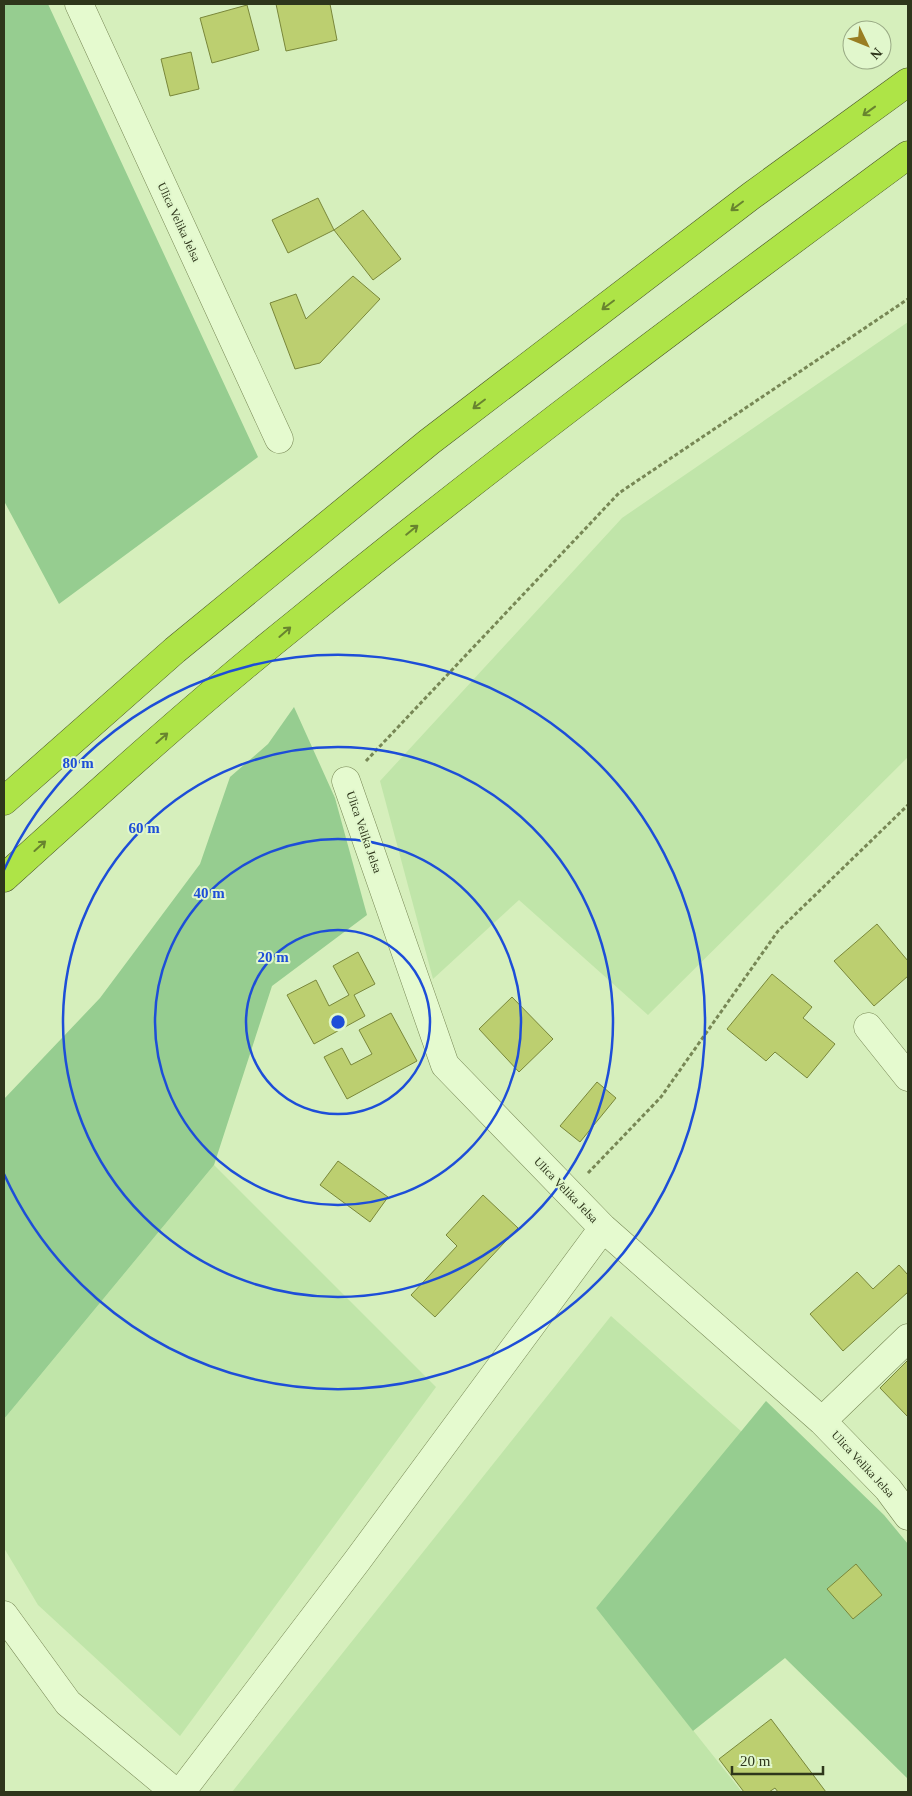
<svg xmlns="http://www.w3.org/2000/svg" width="912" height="1796" viewBox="0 0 912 1796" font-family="'Times New Roman',serif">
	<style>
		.farmland { fill: #c0e5a9 }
		.green { fill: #96cd90 }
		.building { fill: #bccf70; stroke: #79873a }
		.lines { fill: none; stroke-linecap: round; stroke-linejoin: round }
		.minor-casing { stroke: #778755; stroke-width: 29 }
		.motorway-casing { stroke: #4a542a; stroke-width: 29 }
		.path { stroke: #778755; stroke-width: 3; stroke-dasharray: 4 2.5; stroke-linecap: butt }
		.minor { stroke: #e5facf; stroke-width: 28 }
		.motorway { stroke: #aee447; stroke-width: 28 }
		.oneway { stroke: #68842f }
		.ring { fill: none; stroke: #1d4ed8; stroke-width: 2.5 }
		.labels { text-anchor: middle; stroke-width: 4; stroke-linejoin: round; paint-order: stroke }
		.street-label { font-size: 12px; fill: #2e361b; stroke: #e1f7cc }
		.centre { fill: #1d4ed8; stroke: #e1f7cc; stroke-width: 2.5 }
		.ring-label { font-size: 15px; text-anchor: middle; font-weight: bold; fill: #1d4ed8; stroke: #e1f7cc; stroke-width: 4; stroke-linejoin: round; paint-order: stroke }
	</style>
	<rect width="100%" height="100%" fill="#d6efbc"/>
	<path class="farmland" d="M908 322V757L648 1015 519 900 433 979 380 781 622 518Z
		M214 1165 436 1387 180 1736 38 1605 4 1548V1419Z
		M611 1316 742 1432 596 1608 742 1792H232Z"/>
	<path class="green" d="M4 4H48L258 457 59 604 4 501Z
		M294 707 335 798 367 915 272 986 214 1165 4 1419V1099L100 998 200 864 230 777 268 744Z
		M766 1401 884 1515 908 1544V1779L785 1658 693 1731 596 1608Z"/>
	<path class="building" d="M276 4H330L337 40 286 51Z
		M247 5 259 50 212 63 200 18Z
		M191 52 199 89 170 96 161 59Z
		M318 198 334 230 288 253 272 220Z
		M363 210 401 259 373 280 334 230Z
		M353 276 380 299 320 363 295 369 270 303 296 294 306 319Z
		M877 924 908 961V976L874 1006 834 961Z
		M358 952 375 984 354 995 365 1016 314 1044 287 995 316 980 329 1006 349 995 333 966Z
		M772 974 812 1007 803 1018 835 1044 807 1078 775 1052 766 1061 727 1029Z
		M512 997 553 1039 519 1072 479 1029Z
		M391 1013 417 1061 347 1099 324 1057 342 1048 351 1065 372 1054 359 1030Z
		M597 1082 616 1098 580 1142 560 1126Z
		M338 1161 388 1197 370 1222 320 1185Z
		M483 1195 518 1228 435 1317 411 1295 457 1246 446 1235Z
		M899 1265 908 1275V1292L843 1351 810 1314 857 1272 873 1289Z
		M908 1360V1417L880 1388Z
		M856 1564 882 1595 853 1619 827 1589Z
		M771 1719 826 1792H778L775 1788 769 1792H744L719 1759Z"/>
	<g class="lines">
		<g class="minor-casing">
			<path id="minor" d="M79 4 279 439
				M346 781 445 1065 603 1228 822 1421 888 1489 908 1516
				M868 1027 908 1077
				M822 1421 908 1338
				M4 1615 68 1703 175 1792
				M181 1792 357 1561 603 1228"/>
		</g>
		<g class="motorway-casing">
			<path id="motorway" d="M4 801 175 650 429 442 751 196 908 82
				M4 878C100 791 197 703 298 622 496 460 702 307 908 155"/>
		</g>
		<path class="path" d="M366 761 619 493 908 299
			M588 1173 661 1097 778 931 908 805"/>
		<use href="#minor" class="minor"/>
		<use href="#motorway" class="motorway"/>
	</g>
	<defs><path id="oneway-shaft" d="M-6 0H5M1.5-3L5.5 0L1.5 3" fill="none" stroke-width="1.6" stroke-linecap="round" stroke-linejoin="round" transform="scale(1.25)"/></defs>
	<g class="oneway">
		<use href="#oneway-shaft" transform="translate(869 111) rotate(144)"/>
		<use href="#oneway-shaft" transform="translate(737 206) rotate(143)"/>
		<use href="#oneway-shaft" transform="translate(608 305) rotate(143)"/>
		<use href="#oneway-shaft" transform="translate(479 404) rotate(143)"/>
		<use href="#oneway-shaft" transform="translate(412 530) rotate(-39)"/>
		<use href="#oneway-shaft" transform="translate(285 632) rotate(-41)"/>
		<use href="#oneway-shaft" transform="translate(162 738) rotate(-41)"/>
		<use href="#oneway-shaft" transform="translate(40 846) rotate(-42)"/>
	</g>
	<g class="ring">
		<circle cx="338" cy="1022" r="92"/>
		<circle cx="338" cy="1022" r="183"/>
		<circle cx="338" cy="1022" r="275"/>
		<path d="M4 870A367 367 0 1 1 4 1174"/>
	</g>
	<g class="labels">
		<g class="street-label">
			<text transform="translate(179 222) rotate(65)" y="4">Ulica Velika Jelsa</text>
			<text transform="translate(364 832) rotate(71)" y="4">Ulica Velika Jelsa</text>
			<text transform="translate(566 1190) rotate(46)" y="4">Ulica Velika Jelsa</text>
			<text transform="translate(863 1464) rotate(47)" y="4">Ulica Velika Jelsa</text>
		</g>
	</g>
	<circle cx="338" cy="1022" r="8" class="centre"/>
	<g class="ring-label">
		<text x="78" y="768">80 m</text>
		<text x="144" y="833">60 m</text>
		<text x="209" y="898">40 m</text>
		<text x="273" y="962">20 m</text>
	</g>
	<rect width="912" height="1796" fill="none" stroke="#2e361b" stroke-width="10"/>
	<g transform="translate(867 45) rotate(133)"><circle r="24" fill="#e1f7cc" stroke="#99aa85"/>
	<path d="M0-4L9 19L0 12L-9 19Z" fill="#997e23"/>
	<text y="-8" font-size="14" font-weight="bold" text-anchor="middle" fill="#2e361b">N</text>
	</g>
	<path d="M732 1766v8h91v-8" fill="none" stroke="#2e361b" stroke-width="2.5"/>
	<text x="740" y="1766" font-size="15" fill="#2e361b" stroke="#e1f7cc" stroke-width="4" paint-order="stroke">20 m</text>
</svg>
